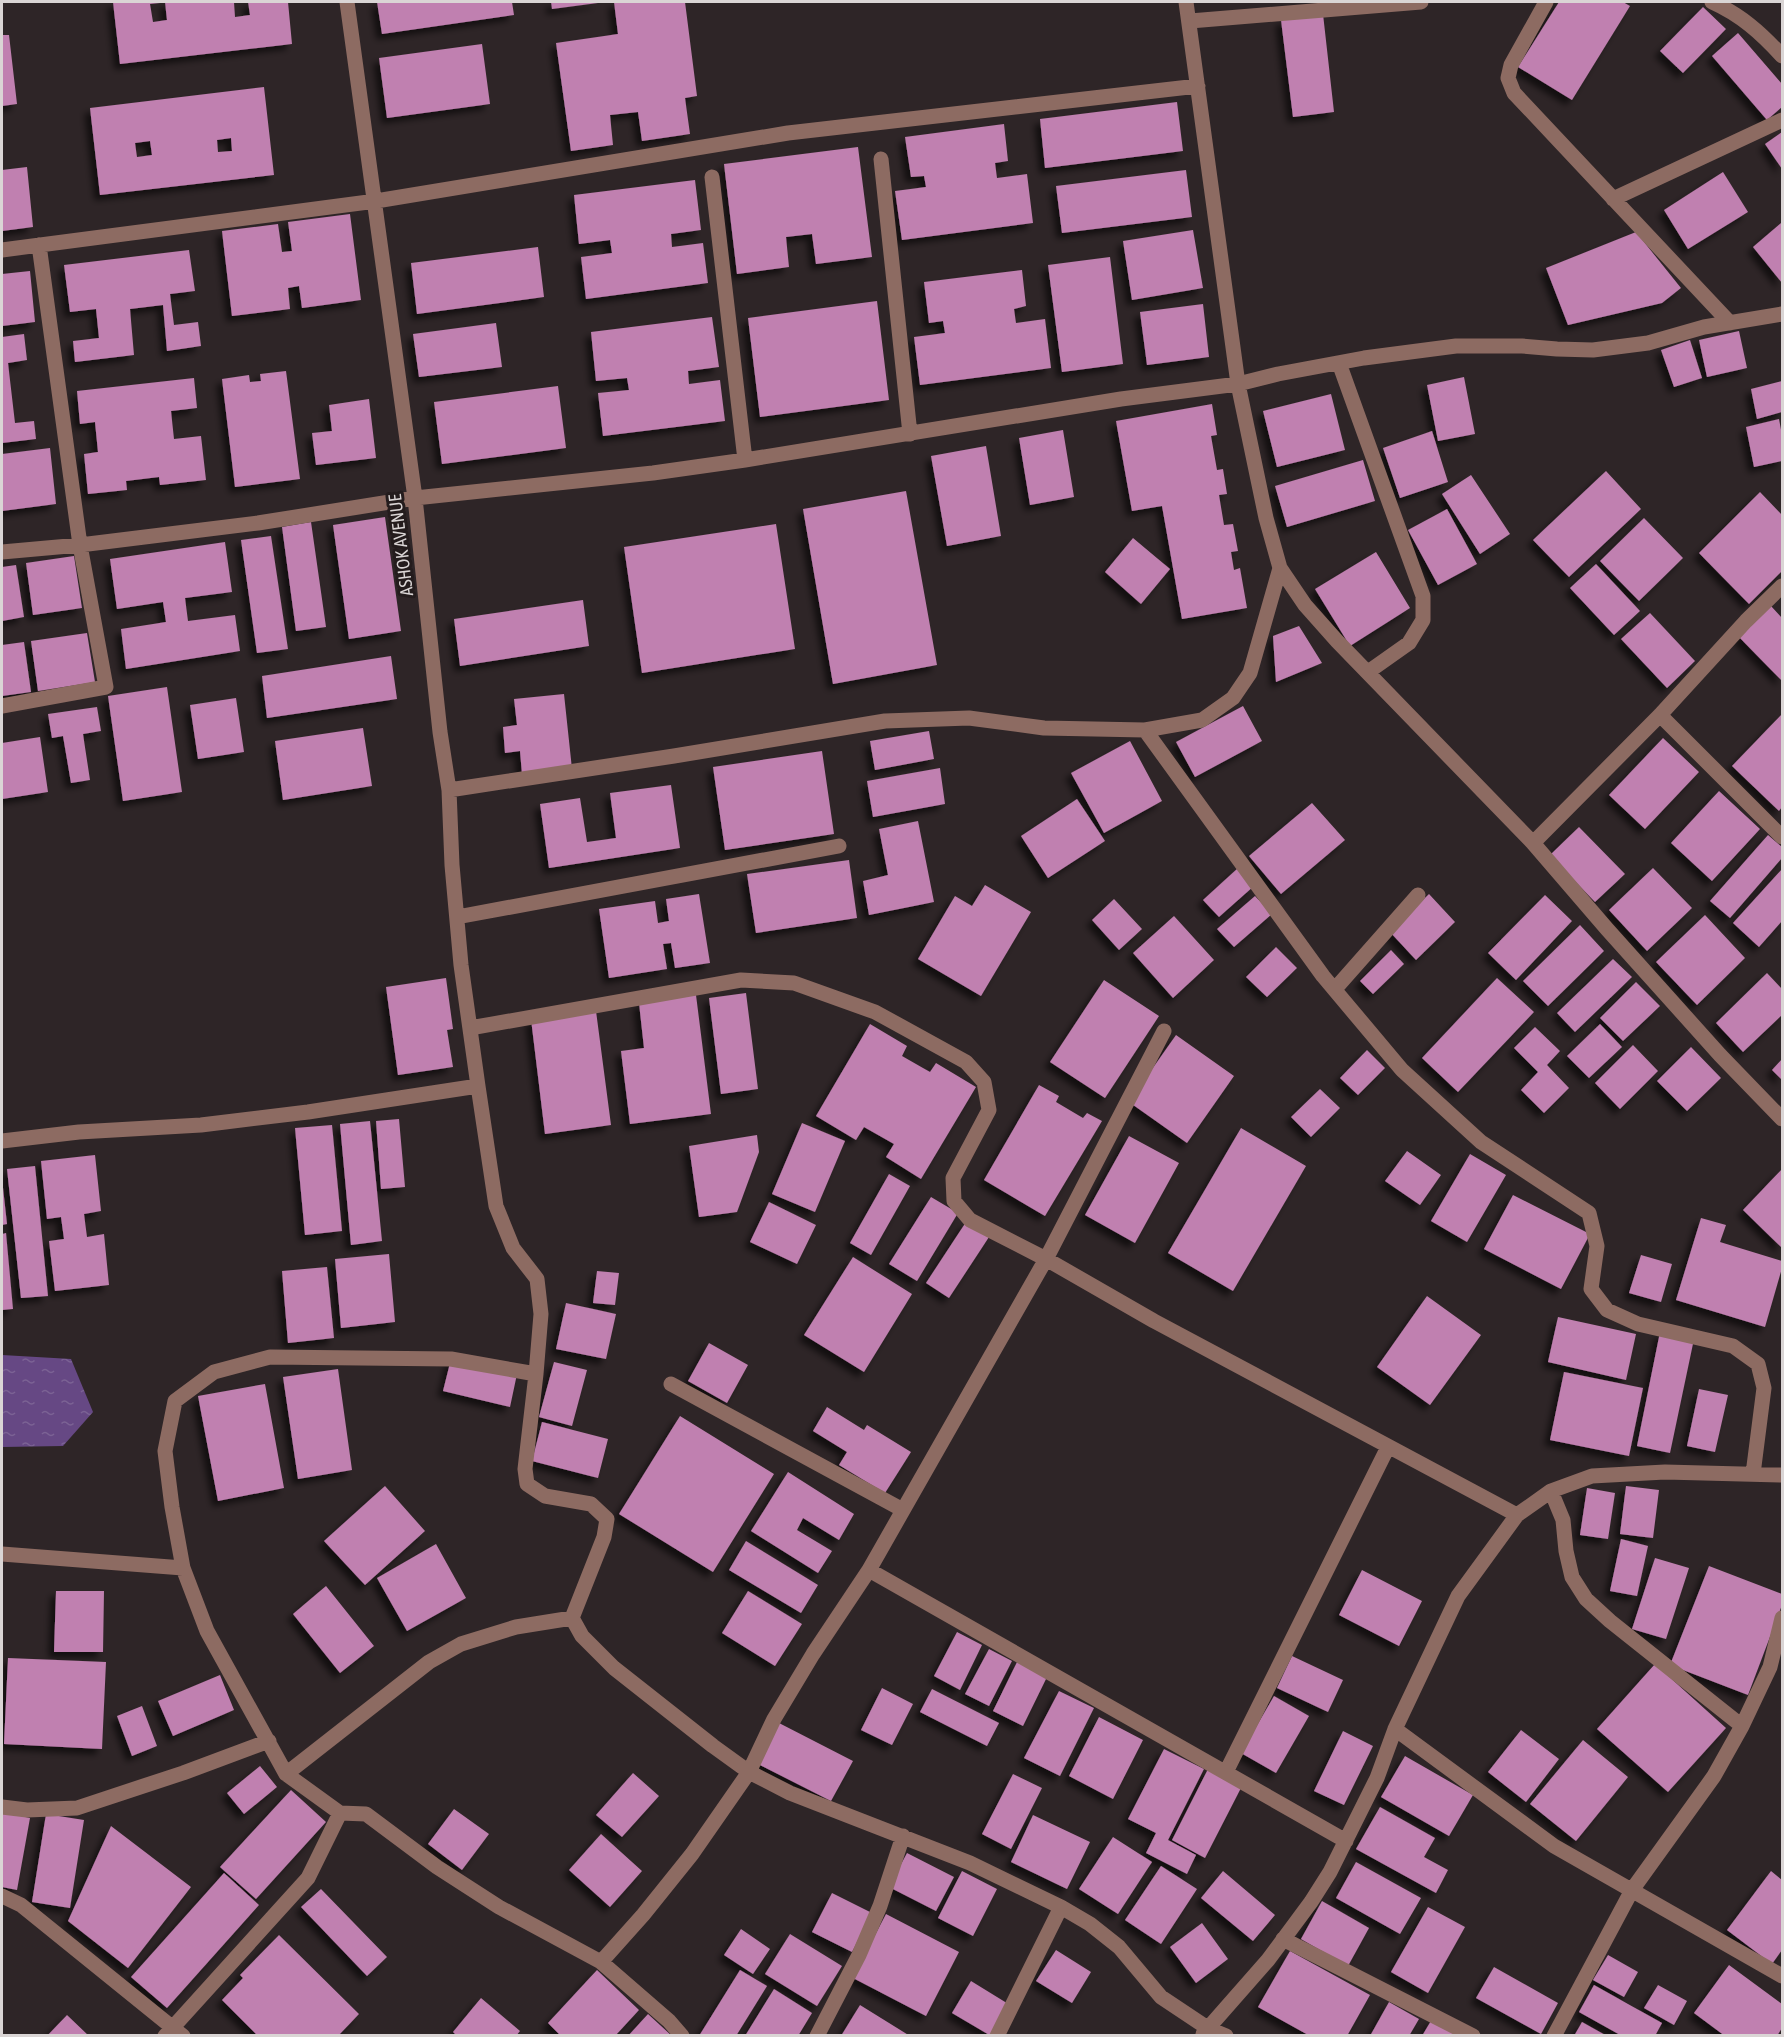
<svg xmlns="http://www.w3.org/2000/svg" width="1784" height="2037" viewBox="0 0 1784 2037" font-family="'Asap Condensed',sans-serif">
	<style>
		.water { fill: url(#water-ripples) }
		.building { fill: #c080b0; fill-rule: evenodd; filter: url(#shadow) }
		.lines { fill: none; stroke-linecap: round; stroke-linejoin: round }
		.minor { stroke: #8d6b62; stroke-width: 15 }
		.labels { text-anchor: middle; stroke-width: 6; stroke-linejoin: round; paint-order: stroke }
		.street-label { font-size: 18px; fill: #dad5d5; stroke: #241c1d }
	</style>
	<defs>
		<pattern id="water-ripples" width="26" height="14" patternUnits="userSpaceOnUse" patternTransform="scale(1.5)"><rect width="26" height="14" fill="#664884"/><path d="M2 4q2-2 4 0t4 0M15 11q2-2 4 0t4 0" fill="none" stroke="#7b6294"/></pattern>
		<filter id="shadow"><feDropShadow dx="-5.5" dy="5.5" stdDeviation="3" flood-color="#0009"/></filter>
	</defs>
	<rect width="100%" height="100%" fill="#2e2527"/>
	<path class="water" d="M2 1355 71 1359 93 1412 63 1446 2 1447Z"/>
	<path class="building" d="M113 2H160V3L150 4 153 22 167 20 165 2H234L235 17 250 15 248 2H288L292 44 120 64Z
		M377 2H512L514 15 382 34Z
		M551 2H598V3L552 9Z
		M614 2H685L697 96 685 98 690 134 642 141 638 112 610 115 613 145 571 151 556 43 618 34Z
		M1559 2H1623L1630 6 1572 100 1518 67Z
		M1703 7 1726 29 1683 73 1660 51Z
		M1323 14 1334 112 1293 117 1281 20Z
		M1738 33 1782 84V107L1767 120 1712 56Z
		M2 35H9L17 104 2 106Z
		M482 44 490 104 387 118 379 58Z
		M264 87 274 175 100 195 90 108ZM231 138 232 151 218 152 217 140ZM150 141 152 155 137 157 135 143Z
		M1177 102 1183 151 1045 168 1040 119Z
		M1004 124 1008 161 995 163 997 178 1027 174 1033 223 902 240 895 191 926 187 924 176 911 177 905 137Z
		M1782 132V169L1765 144Z
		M858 147 872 257 816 264 812 234 786 237 789 267 737 274 724 164Z
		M27 167 33 227 2 231V170Z
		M1186 170 1192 217 1062 233 1056 186Z
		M1723 172 1748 212 1688 249 1664 210Z
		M695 180 701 230 671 234 672 247 703 243 708 283 586 299 581 257 612 253 610 240 579 244 574 195Z
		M350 214 361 300 302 308 299 286 288 288 290 309 232 316 222 231 278 224 282 252 292 251 288 222Z
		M1781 223 1782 225V283L1753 247Z
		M1193 230 1203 288 1132 300 1123 241Z
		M1636 232 1681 288 1662 303 1568 325 1546 268Z
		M538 247 544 297 417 314 411 263Z
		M189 250 195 291 170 294 174 325 198 322 201 346 167 351 163 305 130 309 134 355 75 362 73 341 99 338 96 309 70 312 64 265Z
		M1110 257 1123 364 1062 372 1048 265Z
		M1022 270 1026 306 1014 309 1016 323 1045 319 1051 368 920 385 914 337 945 333 943 321 929 323 924 282Z
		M30 271 35 322 2 326V274Z
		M877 301 889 400 760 417 748 318Z
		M1203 304 1209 357 1147 365 1140 312Z
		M712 317 719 367 688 371 689 384 720 380 725 421 603 436 598 393 629 390 627 378 596 381 591 332Z
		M496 323 502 367 419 377 413 334Z
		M1739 331 1747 368 1707 377 1699 340Z
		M24 334 27 360 8 363 15 423 34 421 36 439 2 443V337Z
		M1690 340 1702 378 1674 387 1661 350Z
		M286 371 300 479 235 487 222 379 249 375 250 382 261 381 260 374Z
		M1464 377 1475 434 1438 441 1427 385Z
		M194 378 197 408 171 411 174 439 201 436 206 480 160 485 159 477 126 481 127 490 88 494 84 454 98 452 95 422 80 424 77 391Z
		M1782 381V412L1757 419 1751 389Z
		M558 386 566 448 442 464 434 402Z
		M1331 394 1345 450 1277 467 1263 411Z
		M369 399 376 458 316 465 312 433 332 431 329 405Z
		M1212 404 1217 435 1211 436 1217 470 1223 469 1227 494 1219 495 1224 525 1233 524 1238 551 1231 552 1234 570 1240 568 1247 608 1182 619 1162 506 1132 511 1116 421Z
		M1779 419 1782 435V461L1754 467 1746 427Z
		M1063 430 1074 497 1030 505 1019 438Z
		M1432 431 1448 482 1400 498 1383 448Z
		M986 446 1001 536 947 546 931 456Z
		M50 448 56 504 2 511V454Z
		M1363 460 1375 501 1287 527 1275 486Z
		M1606 471 1641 509 1569 577 1533 540Z
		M1471 475 1510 534 1480 554 1442 494Z
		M906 491 937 665 833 684 803 509Z
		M1760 492 1782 515V571L1749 604 1699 553Z
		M1447 509 1477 564 1438 585 1408 530Z
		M385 517 401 631 349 639 333 525Z
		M1644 518 1683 558 1639 601 1600 561Z
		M311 522 326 627 296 631 282 527Z
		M776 524 795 649 642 673 624 547Z
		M271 536 288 649 257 653 241 540Z
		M1133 538 1170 569 1141 604 1105 572Z
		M225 542 232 592 185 598 188 621 235 615 240 651 126 669 121 629 166 622 163 602 117 609 110 559Z
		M1376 552 1410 608 1350 646 1315 589Z
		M74 556 82 608 33 615 26 563Z
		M1596 564 1640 611 1614 635 1570 588Z
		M16 565 24 617 2 621V567Z
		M583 600 589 646 460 666 454 619Z
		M1771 606 1782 618V681L1739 637Z
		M1650 613 1695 661 1667 688 1621 639Z
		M1299 626 1322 663 1276 682 1273 636Z
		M87 633 95 682 38 691 31 641Z
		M24 642 31 692 2 696V645Z
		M391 656 397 699 267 718 262 676Z
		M167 687 182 792 123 801 108 696Z
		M564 694 572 769 522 774 520 751 505 753 503 727 517 725 514 699Z
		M236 698 244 752 198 759 190 705Z
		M1243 706 1262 741 1195 777 1176 742Z
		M97 707 101 731 83 734 90 780 71 783 63 736 52 738 48 714Z
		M1782 714V807L1779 811 1732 766Z
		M363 728 372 786 283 800 275 741Z
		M929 731 934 759 875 770 870 741Z
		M40 737 48 792 2 799V743Z
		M1663 738 1699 772 1645 829 1609 795Z
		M1130 741 1162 801 1104 833 1071 773Z
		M822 751 834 834 725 850 713 767Z
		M940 768 945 804 873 817 867 781Z
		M671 785 680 848 549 868 540 804 580 798 587 842 616 838 610 793Z
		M1719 791 1760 829 1712 881 1671 843Z
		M1077 799 1105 841 1048 878 1021 836Z
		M1312 803 1345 840 1281 894 1249 856Z
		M918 821 934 902 869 915 863 881 888 875 879 829Z
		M1579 827 1625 874 1595 902 1550 855Z
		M1768 835 1782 847V858L1730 918 1710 901Z
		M849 860 857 918 756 933 747 874Z
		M1238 868 1254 886 1219 917 1203 900Z
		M1653 868 1692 908 1647 951 1609 910Z
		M1782 869V921L1759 947 1733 923Z
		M985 885 1031 912 981 996 918 959 955 896 972 906Z
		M699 894 710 963 675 968 671 943 663 944 667 969 609 978 599 909 655 901 658 923 669 921 666 899Z
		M1429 894 1455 922 1416 960 1390 932Z
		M1545 895 1572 921 1516 980 1488 953Z
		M1255 896 1272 914 1234 947 1217 929Z
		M1114 899 1142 929 1119 950 1092 920Z
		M1705 915 1745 958 1697 1005 1656 962Z
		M1174 916 1214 960 1173 998 1133 953Z
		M1580 925 1604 951 1548 1006 1523 981Z
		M1276 947 1297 968 1267 997 1246 977Z
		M1391 950 1404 964 1373 994 1360 981Z
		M1613 959 1632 977 1575 1032 1557 1013Z
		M1767 973 1782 989V1015L1743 1052 1716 1023Z
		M446 978 453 1029 447 1030 453 1067 398 1075 386 987Z
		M1497 978 1534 1012 1458 1092 1422 1058Z
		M1104 980 1159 1016 1105 1098 1050 1062Z
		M1636 982 1660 1006 1623 1041 1600 1018Z
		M746 993 758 1089 721 1094 709 998Z
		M696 995 711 1114 630 1124 621 1051 644 1048 639 1003Z
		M596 1011 611 1125 545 1134 531 1019Z
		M870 1024 907 1046 902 1056 930 1072 936 1063 976 1087 921 1179 886 1157 894 1144 864 1127 856 1140 816 1116Z
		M1600 1024 1622 1047 1589 1078 1567 1056Z
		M1535 1027 1560 1051 1547 1065 1569 1088 1544 1113 1521 1090 1538 1072 1514 1048Z
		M1176 1035 1234 1076 1187 1143 1129 1102Z
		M1633 1045 1658 1071 1620 1109 1595 1083Z
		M1691 1047 1721 1078 1687 1111 1657 1081Z
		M1367 1050 1385 1068 1358 1095 1340 1078Z
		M1782 1059V1080L1772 1070Z
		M1039 1085 1059 1096 1056 1102 1083 1118 1087 1113 1102 1121 1045 1216 984 1180Z
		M1320 1089 1340 1108 1311 1137 1291 1117Z
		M399 1119 405 1187 381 1189 376 1121Z
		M370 1121 382 1241 351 1245 340 1124Z
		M802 1123 845 1141 815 1212 772 1194Z
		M332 1125 342 1231 305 1235 295 1128Z
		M1241 1128 1306 1166 1233 1291 1168 1253Z
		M757 1135 759 1152 737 1212 699 1217 689 1146Z
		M1129 1136 1179 1163 1135 1243 1085 1215Z
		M1407 1151 1441 1175 1420 1205 1385 1181Z
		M1470 1154 1506 1175 1467 1242 1431 1221Z
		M95 1155 101 1211 84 1214 87 1237 104 1234 109 1285 55 1291 49 1241 64 1239 61 1217 47 1219 41 1161Z
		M35 1166 48 1296 21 1298 7 1169Z
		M1782 1169V1248L1743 1210Z
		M889 1174 910 1186 871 1255 850 1243Z
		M2 1188H3L7 1224 2 1225Z
		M1513 1195 1590 1234 1561 1289 1484 1249Z
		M931 1197 958 1213 917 1281 889 1264Z
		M769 1202 816 1225 797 1264 750 1242Z
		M1701 1218 1726 1225 1720 1242 1782 1261V1268L1765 1327 1676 1300Z
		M966 1222 989 1237 949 1298 926 1283Z
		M6 1233 13 1309 2 1310V1234Z
		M389 1254 395 1322 341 1328 335 1259Z
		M1641 1255 1672 1264 1661 1302 1629 1293Z
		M853 1257 912 1294 864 1372 804 1335Z
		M327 1267 334 1338 288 1343 282 1271Z
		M597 1271 619 1273 615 1305 593 1303Z
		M1427 1296 1481 1335 1430 1405 1377 1367Z
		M566 1303 616 1314 606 1359 556 1349Z
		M1558 1317 1636 1334 1626 1380 1548 1362Z
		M1660 1332 1694 1339 1670 1453 1637 1446Z
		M709 1343 748 1365 727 1403 688 1381Z
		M451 1359 517 1374 510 1407 443 1391Z
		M554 1362 587 1370 572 1426 539 1417Z
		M338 1369 352 1470 298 1479 283 1377Z
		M1564 1372 1643 1388 1629 1456 1550 1440Z
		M265 1384 284 1488 218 1501 198 1396Z
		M1699 1389 1728 1395 1715 1452 1687 1446Z
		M827 1407 864 1430 867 1425 911 1452 885 1493 839 1465 847 1452 813 1431Z
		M680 1416 774 1474 713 1572 619 1514Z
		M542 1422 608 1439 598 1478 532 1461Z
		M788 1472 854 1514 839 1540 803 1518 797 1530 832 1551 818 1573 751 1531Z
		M385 1486 425 1531 365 1585 324 1541Z
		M1626 1486 1659 1490 1653 1538 1620 1534Z
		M1587 1488 1615 1493 1608 1539 1580 1535Z
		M1621 1539 1648 1546 1637 1596 1610 1591Z
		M746 1541 818 1585 801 1613 729 1570Z
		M436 1544 466 1598 407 1631 377 1578Z
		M1655 1558 1689 1568 1666 1639 1632 1629Z
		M1709 1566 1782 1594V1605L1748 1695 1670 1665Z
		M1362 1570 1422 1601 1399 1646 1339 1615Z
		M326 1586 374 1646 340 1673 293 1614Z
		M56 1591H104L103 1652H54Z
		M748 1591 802 1624 775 1666 722 1633Z
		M957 1632 982 1645 960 1690 934 1676Z
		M989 1649 1012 1661 989 1706 965 1694Z
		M1292 1656 1343 1680 1328 1712 1277 1688Z
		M8 1658 106 1662 102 1749 4 1744Z
		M1017 1662 1047 1677 1023 1726 993 1711Z
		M1655 1664 1726 1728 1668 1792 1597 1729Z
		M220 1675 234 1710 173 1736 158 1701Z
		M882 1688 913 1704 892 1745 861 1730Z
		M932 1689 999 1723 987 1746 920 1712Z
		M1059 1691 1094 1708 1060 1776 1024 1758Z
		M1274 1696 1309 1716 1276 1773 1241 1753Z
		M142 1706 157 1746 132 1756 117 1716Z
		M1099 1717 1143 1740 1113 1799 1069 1776Z
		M779 1723 853 1761 831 1801 758 1764Z
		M1521 1730 1559 1759 1526 1802 1488 1772Z
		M1343 1731 1373 1746 1344 1805 1314 1791Z
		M1583 1740 1628 1777 1576 1841 1530 1804Z
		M1164 1749 1204 1769 1168 1840 1196 1855 1187 1874 1146 1853 1156 1833 1128 1819Z
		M1405 1756 1473 1795 1449 1836 1381 1797Z
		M260 1766 277 1787 244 1814 227 1793Z
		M1208 1769 1242 1786 1205 1858 1172 1840Z
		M633 1773 659 1796 622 1837 596 1815Z
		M1013 1774 1042 1788 1011 1849 982 1834Z
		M291 1790 326 1822 256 1899 220 1867Z
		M1380 1807 1435 1838 1424 1857 1448 1870 1436 1893 1356 1849Z
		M454 1809 489 1834 462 1870 428 1844Z
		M2 1812 30 1818 17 1890 2 1887Z
		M46 1814 84 1820 70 1908 32 1902Z
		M1033 1815 1090 1842 1067 1889 1011 1862Z
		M111 1826 191 1887 128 1968 68 1921Z
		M601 1834 642 1871 610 1907 569 1870Z
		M1113 1837 1152 1862 1118 1914 1079 1889Z
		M907 1853 954 1877 936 1911 889 1887Z
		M1356 1862 1421 1898 1400 1934 1336 1898Z
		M1161 1866 1197 1889 1161 1944 1125 1920Z
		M962 1871 997 1889 973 1936 938 1918Z
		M1223 1871 1275 1915 1253 1941 1201 1898Z
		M1771 1871 1782 1880V1950L1772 1964 1727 1930Z
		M224 1873 259 1905 167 2008 131 1977Z
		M321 1889 387 1957 367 1976 301 1907Z
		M832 1893 872 1913 852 1952 812 1932Z
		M1322 1901 1369 1928 1348 1966 1301 1939Z
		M1428 1907 1465 1927 1428 1993 1391 1972Z
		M886 1914 959 1952 926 2016 853 1978Z
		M1202 1923 1228 1959 1196 1983 1170 1947Z
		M741 1929 770 1949 753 1974 724 1955Z
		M790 1934 842 1966 817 2006 765 1974Z
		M279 1935 359 2014 338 2036H258L222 2000 243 1978 240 1975Z
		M1056 1950 1091 1972 1072 2003 1036 1981Z
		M1290 1951 1370 1995 1347 2036H1310L1258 2007Z
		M1608 1955 1638 1972 1624 1997 1593 1980Z
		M1729 1965 1782 2004V2028L1777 2036H1725L1694 2013Z
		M1494 1967 1558 2003 1541 2034 1476 1998Z
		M597 1970 639 2010 615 2036H561L548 2023Z
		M740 1970 767 1986 736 2036H699Z
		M971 1981 1010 2005 991 2036 952 2013Z
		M1594 1985 1662 2023 1655 2036H1622L1579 2012Z
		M1658 1985 1687 2001 1674 2025 1644 2008Z
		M774 1989 812 2013 798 2036H745Z
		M481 1998 520 2031 516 2036H457L453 2032Z
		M1389 2002 1419 2019 1409 2036H1370Z
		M860 2005 910 2036H841Z
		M648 2014 672 2036H628Z
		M67 2015 89 2036H47Z
		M1432 2019 1458 2036H1422Z
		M1582 2022 1607 2036H1574Z"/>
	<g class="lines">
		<path class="minor" d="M1186 2 1238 384 1266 518 1280 568 1305 605 1337 641 1533 843 1607 929 1720 1055 1782 1119
			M1546 2 1511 65 1508 78 1514 93 1730 323
			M1712 2C1741 15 1761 33 1782 56
			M1190 21 1421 2
			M881 159 910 434
			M712 177 745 460
			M1613 199 1782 120
			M2 250 376 201 788 133 1198 86
			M1339 363 1423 596V620L1409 643 1368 672
			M2 552 80 545 258 523 415 498 653 473 745 460 1121 399 1238 384 1278 374 1364 358 1456 346H1522L1557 349 1593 350 1648 343 1704 327 1782 314
			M2 706 106 687 80 545 39 245
			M1660 715 1782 837
			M1145 730 1323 976 1402 1070 1481 1142 1589 1213 1597 1246 1591 1289 1607 1310 1638 1324 1733 1346 1758 1364 1764 1388 1753 1474
			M449 790 674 756 885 721 969 718 1044 728 1145 730 1202 720 1233 698 1250 673 1280 568
			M1533 843 1660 715 1746 621 1782 586
			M457 917 839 846
			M1335 989 1418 895
			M470 1028 741 980 794 983 875 1012 966 1062 984 1082 989 1110 953 1178 954 1201 970 1220 1046 1259 1154 1321 1517 1515
			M2 1141 79 1132 201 1125 308 1112 478 1086
			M536 1374 525 1469 527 1484 545 1496 591 1504 607 1519 604 1537 572 1618 582 1636 614 1668 713 1746 749 1772 790 1793 970 1863 1061 1907 1090 1924 1119 1947 1161 1997 1209 2029 1226 2036
			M671 1384 903 1510
			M1551 1491 1563 1520 1566 1551 1572 1577 1586 1599 1610 1621 1742 1726
			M2 1554 183 1568
			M869 1570 1346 1841
			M1395 1729 1554 1846 1782 1976
			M1226 1772 1388 1447
			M286 1774 429 1662 461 1644 516 1627 572 1618
			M2 1807 27 1810 77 1808 183 1773 269 1741
			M340 1813 366 1814 437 1867 499 1907 601 1962 669 2021 682 2036
			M2 1896 21 1905 183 2036
			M1283 1939 1473 2036
			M601 1962 643 1915 692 1854 749 1772 774 1719 813 1654 869 1570 1046 1259 1164 1031
			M1203 2034 1268 1960 1311 1902 1330 1872 1377 1778 1395 1729 1458 1596 1517 1515 1551 1491 1592 1476 1665 1472 1782 1475
			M165 2036 308 1878 340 1813 286 1774 207 1631 183 1568 172 1507 165 1451 175 1401 214 1372 270 1357 451 1359 536 1374 541 1314 537 1279 513 1248 496 1206 478 1086 461 965 452 865 449 790 440 732 415 498 347 2
			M817 2036 859 1955 880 1906 903 1836
			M997 2036 1061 1907
			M1554 2036 1632 1890 1714 1776 1742 1726 1770 1667 1782 1618"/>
	</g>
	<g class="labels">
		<g class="street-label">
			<text transform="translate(401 545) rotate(-97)" y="6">ASHOK AVENUE</text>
		</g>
	</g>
	<rect width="1784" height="2037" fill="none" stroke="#dad5d5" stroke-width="6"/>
</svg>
